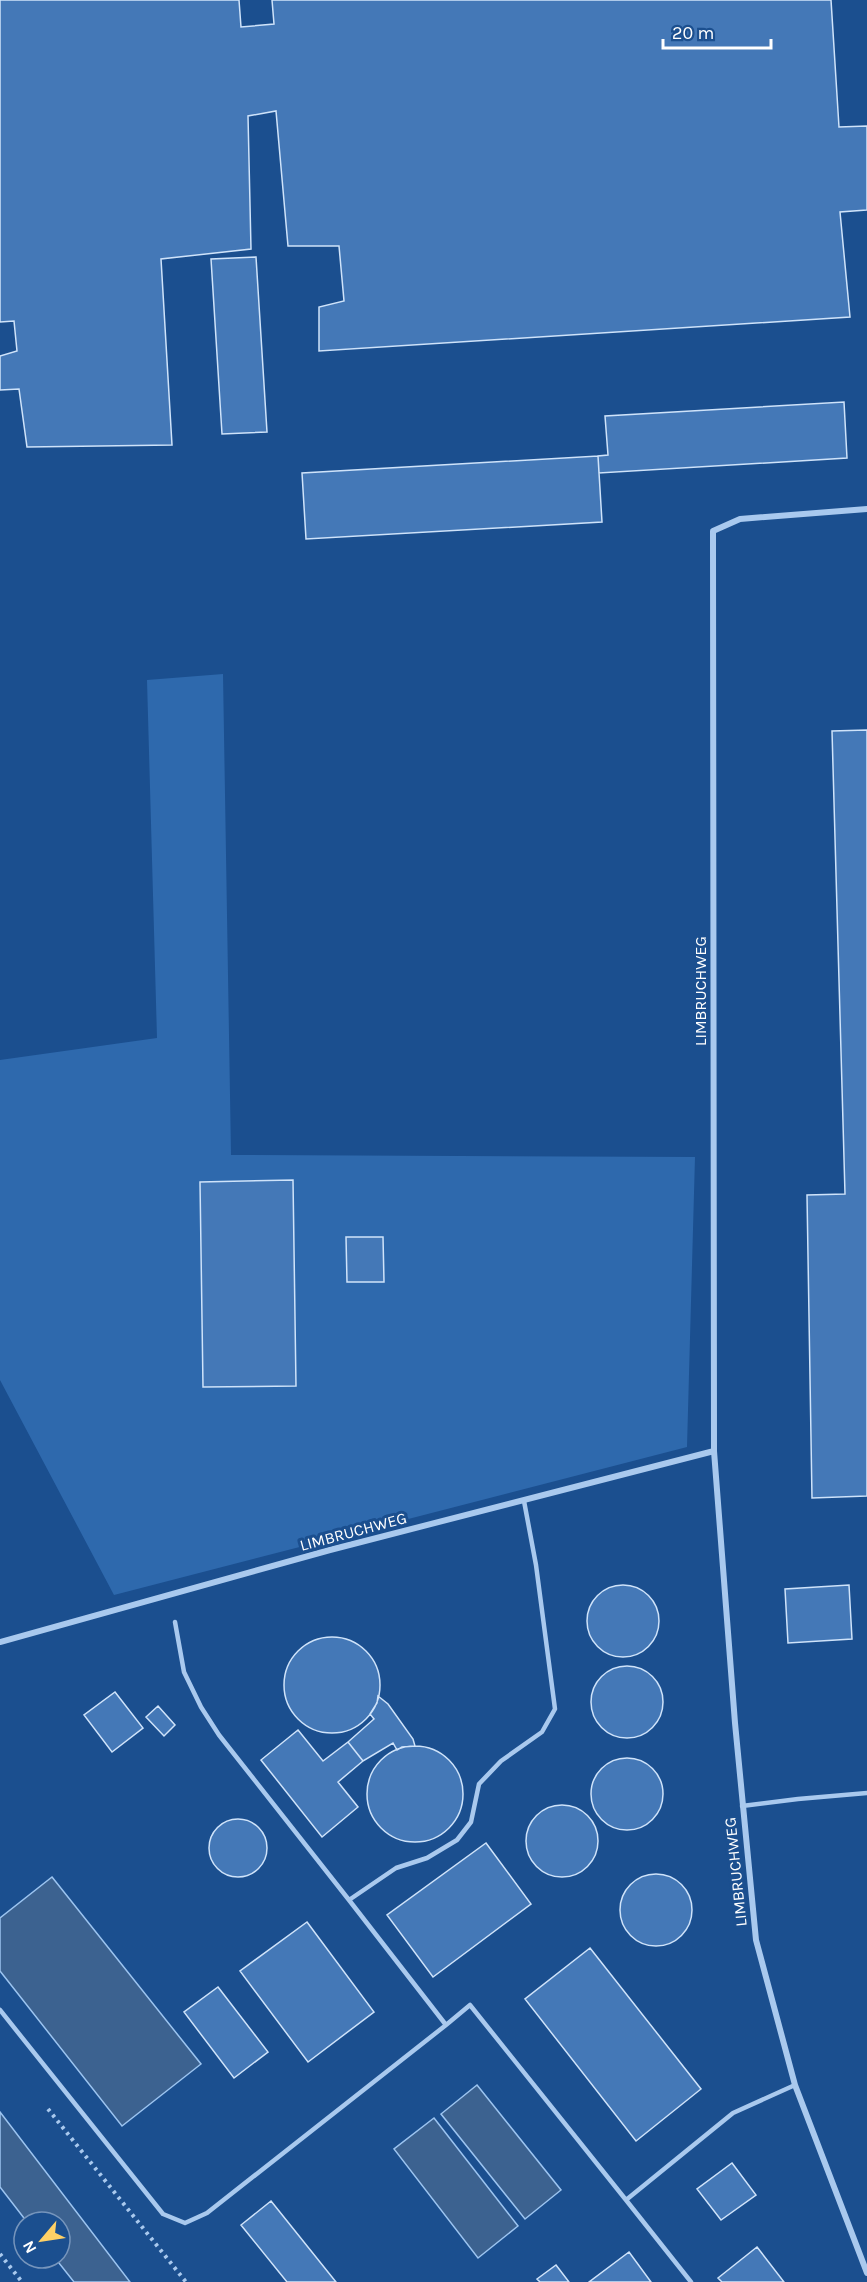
<svg xmlns="http://www.w3.org/2000/svg" width="867" height="2282" viewBox="0 0 867 2282" font-family="Karla,sans-serif">
	<style>
		.green { fill: #2e69ad }
		.water { fill: #3c6290; stroke: #9cc4f0; stroke-width: 1.5 }
		.building { fill: #4478b7; stroke: #cfe3fa; stroke-width: 1.5 }
		.lines { fill: none; stroke-linecap: round; stroke-linejoin: round }
		.path { stroke: #a9c9ee; stroke-width: 4; stroke-dasharray: 3 4.5; stroke-linecap: butt }
		.lane { stroke: #a9c9ee; stroke-width: 4.5 }
		.street { stroke: #a9c9ee; stroke-width: 6 }
		.labels { text-anchor: middle; stroke-width: 6; stroke-linejoin: round; paint-order: stroke }
		.street-label { font-size: 16px; fill: #fff; stroke: #1b4f8f }
	</style>
	<rect width="100%" height="100%" fill="#1b4f8f"/>
	<path class="green" d="M223 674 231 1155 695 1157 687 1447 114 1595 0 1380V1060L157 1038 147 680Z"/>
	<path class="water" d="M52 1877 201 2064 122 2126 0 1971V1918Z
		M477 2085 561 2190 525 2219 441 2114Z
		M0 2112 130 2282H74L55 2258H60V2222H27L0 2187Z
		M434 2118 518 2226 478 2258 394 2149Z"/>
	<path class="building" d="M0 0H239L241 27 274 24 272 0H831L839 127 867 126V210L840 212 850 317 319 351V307L344 301 339 246H288L276 111 248 116 251 249 161 259 172 445 27 447 19 389 0 390V356L17 351 14 321 0 322Z
		M256 257 267 432 222 434 211 259Z
		M844 402 847 458 599 473 598 456 608 455 605 416Z
		M598 456 602 522 306 539 302 473Z
		M867 730V1496L812 1498 807 1195 845 1194 832 731Z
		M293 1180 296 1386 203 1387 200 1182Z
		M346 1237H383L384 1282H347Z
		M849 1585 852 1639 788 1643 785 1589Z
		M587 1621a36 36 0 1 1 72 0a36 36 0 1 1-72 0Z
		M284 1685a48 48 0 1 1 96 0a48 48 0 1 1-96 0Z
		M591 1702a36 36 0 1 1 72 0a36 36 0 1 1-72 0Z
		M115 1692 143 1728 112 1752 84 1715Z
		M378 1696 388 1704 413 1739 415 1746 402 1747 397 1750 393 1743 363 1761 348 1742 374 1719 370 1714 377 1703Z
		M158 1706 175 1725 164 1736 146 1717Z
		M298 1730 323 1761 348 1742 363 1761 338 1782 358 1807 322 1837 261 1760Z
		M367 1794a48 48 0 1 1 96 0a48 48 0 1 1-96 0Z
		M591 1794a36 36 0 1 1 72 0a36 36 0 1 1-72 0Z
		M526 1841a36 36 0 1 1 72 0a36 36 0 1 1-72 0Z
		M209 1848a29 29 0 1 1 58 0a29 29 0 1 1-58 0Z
		M486 1843 531 1904 433 1977 387 1915Z
		M620 1910a36 36 0 1 1 72 0a36 36 0 1 1-72 0Z
		M307 1922 374 2012 308 2062 240 1971Z
		M590 1948 701 2089 636 2141 525 1999Z
		M218 1987 268 2052 234 2078 184 2012Z
		M732 2163 756 2195 721 2220 697 2189Z
		M271 2201 336 2282H287L241 2225Z
		M757 2247 784 2282H722L718 2278Z
		M629 2252 651 2282H589Z
		M556 2265 569 2282H540L537 2279Z"/>
	<g class="lines">
		<path class="path" d="M48 2109 186 2282
			M0 2254 22 2282"/>
		<path class="lane" d="M175 1622 184 1672 201 1707 219 1735 349 1900 396 1868 427 1858 457 1840 471 1822 479 1784 501 1761 542 1732 555 1709 536 1565 524 1501
			M742 1806 798 1799 867 1793
			M349 1900 446 2025 470 2005 626 2200
			M0 2010 163 2214 185 2223 207 2213 446 2025
			M691 2282 626 2200 733 2113 795 2085"/>
		<path class="street" d="M867 509 740 519 713 531V547L714 1451 735 1723 756 1940 795 2085 867 2273
			M0 1642 330 1550 714 1451"/>
	</g>
	<g class="labels">
		<g class="street-label">
			<text transform="translate(700 991) rotate(-90)" y="6">LIMBRUCHWEG</text>
			<text transform="translate(353 1531) rotate(-15)" y="6">LIMBRUCHWEG</text>
			<text transform="translate(735 1872) rotate(-96)" y="6">LIMBRUCHWEG</text>
		</g>
	</g>
	<g transform="translate(42 2240) rotate(241)"><circle r="28" fill="#1b4f8f" stroke="#7695bc" stroke-width="1.5"/>
	<path d="M0-4.5L10 22L0 15L-10 22Z" fill="#ffd166"/>
	<text y="-9" font-size="16" font-weight="bold" text-anchor="middle" fill="#ffffff">N</text>
	</g>
	<path d="M663 39v9h108v-9" fill="none" stroke="#ffffff" stroke-width="3"/>
	<text x="672" y="39" font-size="18" fill="#ffffff" stroke="#1b4f8f" stroke-width="4.5" paint-order="stroke">20 m</text>
</svg>
